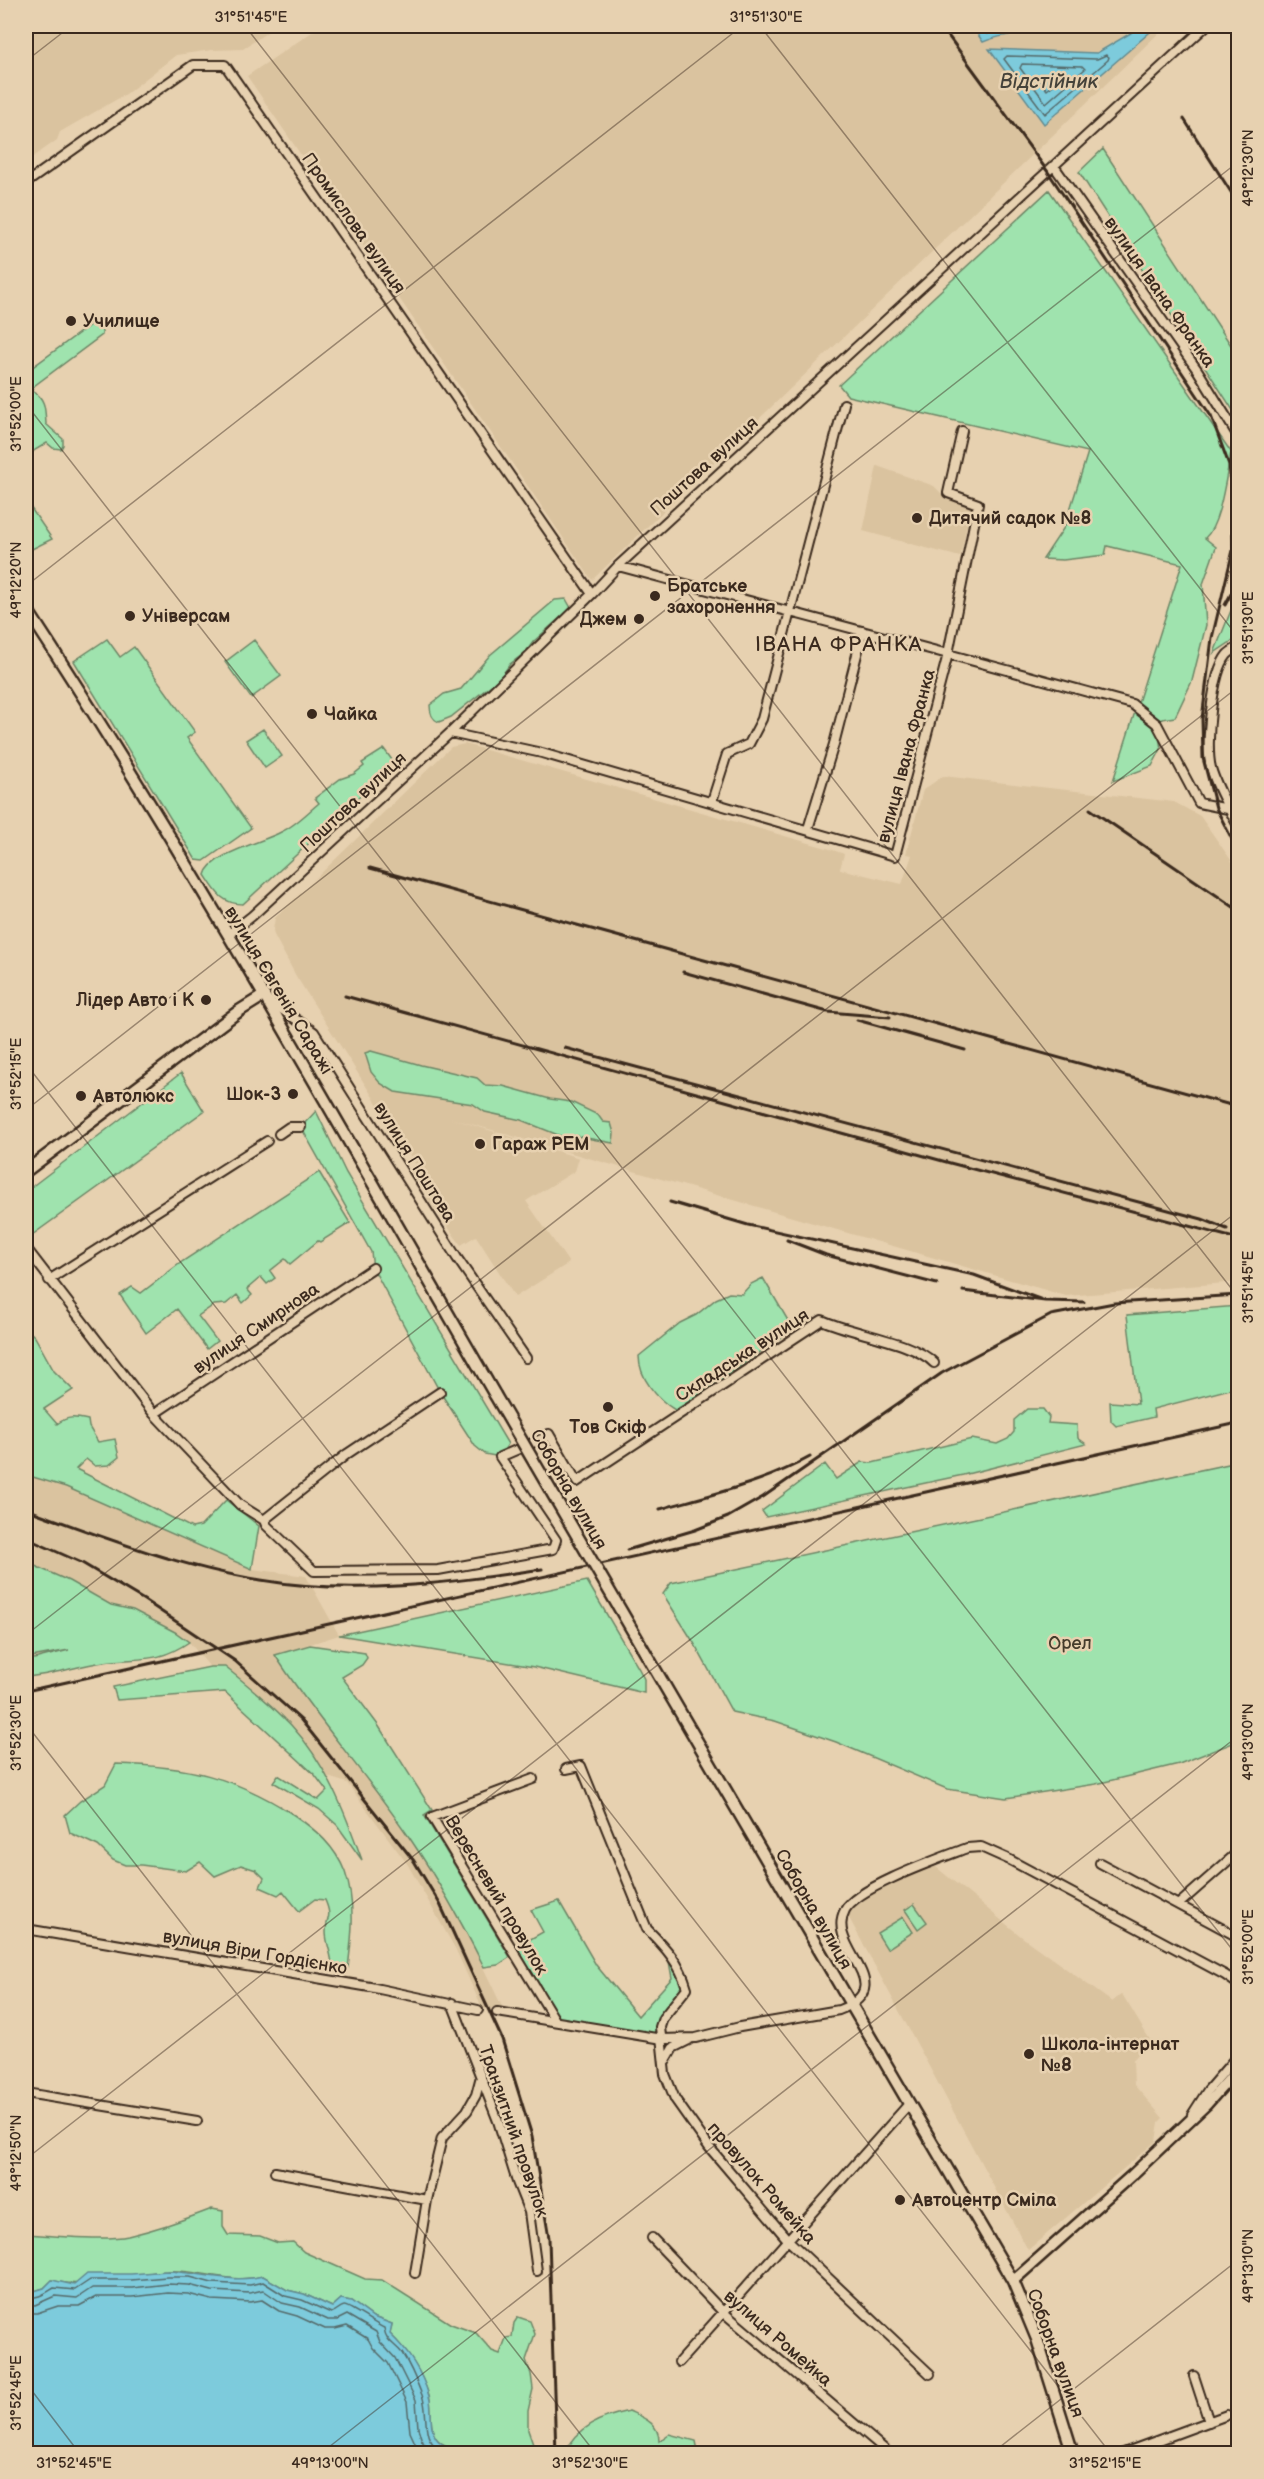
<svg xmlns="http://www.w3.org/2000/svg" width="1264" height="2479" viewBox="0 0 1264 2479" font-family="'Balsamiq Sans',sans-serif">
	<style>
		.built { fill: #dac39f }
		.green { fill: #9fe3ae; stroke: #6d8666; stroke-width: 1.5 }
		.water { fill: #7dcbdc; stroke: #638b90; stroke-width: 1.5 }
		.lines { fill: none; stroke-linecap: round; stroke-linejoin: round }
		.shore { stroke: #556a6a; stroke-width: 1.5 }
		.minor-casing { stroke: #3b2a1e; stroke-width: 12 }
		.tertiary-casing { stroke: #3b2a1e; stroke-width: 14 }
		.secondary-casing { stroke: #3b2a1e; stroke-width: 15 }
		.minor { stroke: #e7d1b0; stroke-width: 8 }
		.tertiary { stroke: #e7d1b0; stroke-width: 9 }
		.secondary { stroke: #e7d1b0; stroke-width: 10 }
		.rail { stroke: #3b2a1e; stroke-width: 3 }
		.secondary-bridge-casing { stroke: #3b2a1e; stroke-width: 15; stroke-linecap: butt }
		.secondary-bridge { stroke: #e7d1b0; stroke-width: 10 }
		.ticks { fill: none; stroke: #3b2a1e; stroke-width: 1.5; stroke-opacity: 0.45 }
		.poi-dot { fill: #3b2a1e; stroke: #e7d1b0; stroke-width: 2 }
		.labels { text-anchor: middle; stroke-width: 5; stroke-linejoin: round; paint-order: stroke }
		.street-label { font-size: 18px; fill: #3b2a1e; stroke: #e7d1b0 }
		.poi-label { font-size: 18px; font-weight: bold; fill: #3b2a1e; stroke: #e7d1b0; text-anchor: start }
		.park-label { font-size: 18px; fill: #453c2c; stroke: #e7d1b0 }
		.water-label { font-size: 20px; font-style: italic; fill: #45423a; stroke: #e7d1b0 }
		.quarter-label { font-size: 21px; letter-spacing: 1.5px; fill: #3b2a1e; stroke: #e7d1b0 }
		.neatline { fill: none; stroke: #3b2a1e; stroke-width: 2 }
		.ticks-label { font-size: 15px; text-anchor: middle; fill: #3b2a1e }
	</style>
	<rect width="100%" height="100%" fill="#e7d1b0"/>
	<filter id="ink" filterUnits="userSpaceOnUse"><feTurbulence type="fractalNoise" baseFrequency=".0167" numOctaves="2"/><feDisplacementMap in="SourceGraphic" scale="12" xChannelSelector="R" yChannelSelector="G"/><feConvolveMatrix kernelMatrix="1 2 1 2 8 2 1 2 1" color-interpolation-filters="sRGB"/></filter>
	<g filter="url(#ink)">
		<path class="built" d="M26 26H276L243 49 212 50 176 55 126 94 60 132 57 140 26 162Z
			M321 26H1166L592 580 247 76Z
			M877 466 934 486 947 499 971 506 960 557 863 531Z
			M465 744 830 849 844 854 840 869 902 884 912 855 906 854 923 790 943 776 1174 802 1200 816 1238 870V1282L1066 1296 450 1118 579 1158 575 1171 526 1201 569 1263 515 1297 476 1236 461 1245 427 1198 436 1192 420 1171 296 976 274 935 273 930 275 918 451 747Z
			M26 1475 66 1487 252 1569 306 1576 339 1635 275 1655 411 1840 459 1917 505 2013 482 2008 456 1950 408 1865 347 1783 328 1777 293 1727 225 1667H210L189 1642 175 1632 133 1610 111 1605 69 1581 26 1562Z
			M927 1867H936L1022 1937 1112 2002 1122 1994 1150 2040 1133 2060 1134 2085 1163 2118 1159 2122 1156 2141 1028 2250 848 1916 849 1907 889 1884Z"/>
		<path class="green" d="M1103 149 1238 356V418L1079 172Z
			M1049 190 1231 452C1226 474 1221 524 1205 538L1216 547 1203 584 1206 625 1192 681 1175 717 1162 719 1157 724 1161 749 1152 766 1113 781 1182 564 1107 546 1105 555 1063 560 1043 559 1065 526 1088 452 848 396 839 385Z
			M97 324 102 329V335L34 386 32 391C46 398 45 410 46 424L63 439V445L61 449 53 448 47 443 35 450 26 458V372L90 325Z
			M26 501 52 539 26 552Z
			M566 599 571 608 533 642 526 652 510 664 500 678 451 717 439 722C431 719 430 712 430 705L444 694 461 689 490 655 555 600Z
			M1238 603V637L1214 653 1232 608Z
			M107 639 120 657 134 647 195 732 187 738 251 828 204 861 196 860 74 661Z
			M254 640 281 676 251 698 225 662Z
			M263 729 282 756 265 768 246 740Z
			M384 749 395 764 243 904C222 904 216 892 205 875 210 854 263 842 281 832 295 826 307 813 319 803L315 798 340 779 354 774 364 766 362 763Z
			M371 1051 421 1065 477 1078 485 1085 503 1086 550 1099 571 1102 598 1115 603 1122 611 1123 614 1133 613 1143 576 1136 563 1137 521 1120 485 1112 473 1104 395 1092 380 1083 371 1072 365 1053Z
			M181 1073 204 1111 32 1235 26 1227V1191Z
			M316 1111 346 1173 508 1444 500 1457 485 1454 475 1446 440 1392 373 1268 371 1252 301 1127Z
			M319 1172 350 1223 320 1242 318 1241 290 1264 285 1259 270 1271 275 1278 267 1284 261 1277 247 1289 252 1295 243 1303 237 1295 226 1304 214 1305 198 1316 217 1341 207 1349 177 1309 146 1333 120 1295 132 1287 141 1293 183 1261Z
			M763 1278 793 1329 689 1402 675 1410C657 1399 639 1378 639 1356L680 1323 696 1315 716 1299 729 1293 742 1294 751 1284Z
			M1238 1306V1387L1153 1409 1154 1417 1116 1426 1111 1421 1110 1402 1138 1404 1127 1315Z
			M26 1328 35 1337 54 1371 73 1390 44 1409 57 1424C68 1416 74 1417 88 1420L89 1427 98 1442 115 1439 119 1457 109 1465 95 1466 86 1459 76 1469 192 1528 201 1526 226 1500 259 1526 252 1569 66 1487 26 1475Z
			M1027 1409H1043L1049 1417 1048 1423 1077 1425 1078 1438 1086 1444 963 1475 766 1517 762 1511 825 1464 836 1479 862 1462 872 1463 972 1439 997 1444 1008 1439 1014 1432V1420Z
			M1238 1462V1741L1179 1764 1096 1784 1006 1798 947 1789 836 1742 775 1721 732 1712 694 1643 663 1594 671 1583Z
			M26 1562 69 1581 111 1605 133 1610 175 1632 189 1642C157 1664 139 1657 104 1662 77 1666 52 1675 26 1677V1661L69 1650 26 1658Z
			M587 1581 639 1669 644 1679V1693L534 1667 339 1635Z
			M310 1645 365 1653 367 1658 362 1665 342 1677 378 1725 432 1810 424 1815 510 1957 498 1965 484 1967C462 1923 438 1880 411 1840 368 1776 316 1719 275 1655Z
			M210 1667H225C248 1685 271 1704 291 1725 326 1763 345 1812 362 1860L337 1825 319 1809 273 1782 278 1775 318 1800 327 1791 315 1775 225 1692 117 1700 113 1687Z
			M116 1764C186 1766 234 1776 294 1815 316 1830 335 1846 345 1872 356 1903 352 1936 348 1968L332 1966C332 1954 326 1944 326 1932 326 1916 333 1919 325 1900L315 1899 299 1911 283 1891 278 1895 260 1887 264 1878 256 1870 241 1865 215 1876 200 1862 186 1871 141 1865H125L113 1860 98 1846 70 1833 65 1815 80 1801 105 1785Z
			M559 1901 596 1965 638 2016 672 1978 667 1950 687 1988 663 2018 661 2036 555 2020 511 1950 543 1932 531 1910Z
			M914 1904 927 1922 918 1929 905 1910Z
			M903 1917 913 1932 887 1949 877 1933Z
			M212 2209 223 2211V2227L228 2235 260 2236 278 2243 293 2242 304 2252 365 2279 382 2280 451 2324 476 2333 492 2351 500 2354 506 2338 512 2337 514 2323 518 2317 530 2321 535 2334 526 2360 531 2374 533 2389 528 2411V2430L536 2453C507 2453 471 2459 445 2445 425 2436 434 2412 429 2395 421 2372 407 2350 390 2334L392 2324 373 2317 351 2301 341 2299 332 2307 304 2294 287 2290 263 2276C230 2285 200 2269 167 2271 133 2272 83 2291 52 2280L44 2288 31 2292 26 2288V2234C50 2236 105 2241 128 2236 157 2229 184 2220 212 2209Z
			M629 2411C644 2418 659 2423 659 2441L669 2434 696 2441 698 2451 702 2453H565C578 2426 601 2417 629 2411Z"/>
		<path class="water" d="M972 26H1112C1070 36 1022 26 983 42Z
			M1137 26H1157L1044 124 989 49 1097 53 1131 33Z
			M167 2271C199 2272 231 2284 263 2276L287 2290 304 2294 332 2307 341 2299 351 2301 373 2317 392 2324 390 2334C407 2350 422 2372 429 2396 434 2412 426 2432 441 2443 450 2450 466 2451 477 2453H26V2288L31 2292 44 2288 52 2280 74 2285 87 2274H131Z"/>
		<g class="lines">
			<path class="shore" d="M979 26 987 34 998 30 1064 26
				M1106 55 1109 57 1108 60 1045 114 1004 59 1007 56 1097 59Z
				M1022 64 1082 66 1085 69 1046 103 1020 68Z
				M1041 74 1059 75 1062 78 1047 90 1038 78Z
				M26 2295C35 2301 46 2293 54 2288L75 2290 90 2280H131L167 2277H190L212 2283 250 2285 263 2282 285 2296 302 2300 331 2313C336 2312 339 2307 344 2306 348 2305 377 2325 384 2328 386 2342 393 2342 402 2353 410 2365 417 2382 422 2395 431 2419 416 2443 450 2454
				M26 2304 35 2305 55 2296 77 2298 92 2288H132L168 2284 189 2285 212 2291 250 2293 263 2290 282 2303 300 2307 328 2320H337L347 2315 376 2332 380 2342 395 2358 416 2400 418 2428 422 2441 432 2454
				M26 2313H37L58 2306H79L96 2297H132L168 2293 188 2294 212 2300 250 2302 262 2300 279 2311 297 2316 325 2329H335L347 2326 368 2339 373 2348 388 2363 407 2402 410 2432 420 2454"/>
			<g class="minor-casing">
				<path id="minor" d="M1054 166 1198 371 1238 436
					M26 183 193 65H225L592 594
					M962 431 948 493 978 504 948 654 1132 704 1157 724 1199 803 1228 809
					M1238 647C1235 649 1230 652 1227 655 1212 673 1205 745 1211 768 1217 789 1229 808 1238 826
					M450 733 542 753 895 856 948 654 618 566
					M712 801 727 754 749 744 762 719 844 404
					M808 829 834 744 863 631
					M228 935 252 916 450 733 592 594 618 566 1206 26
					M267 999 314 1032 457 1258 526 1358
					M279 1134 289 1127H301
					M26 1248 154 1414 240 1505 264 1520 266 1525 314 1571 438 1570 553 1549 556 1540 500 1457 544 1438 549 1434 577 1482 822 1320C852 1334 913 1341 934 1363
					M49 1280 267 1141
					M154 1414 373 1268
					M264 1520 347 1454 440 1392
					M566 1769 581 1766 647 1929C665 1947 680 1963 687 1988L663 2018 660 2027 665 2074 675 2099 709 2147 788 2240 930 2374
					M533 1779 432 1817 555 2020
					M1100 1863 1238 1937
					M1179 1904 1238 1852
					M26 1929 370 1987 478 2010
					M452 2003 498 2121 517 2182 529 2212 537 2271
					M497 2012 662 2039 696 2038 740 2027 839 2010C903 1986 824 1948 845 1910 857 1887 941 1858 967 1848L981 1847 1010 1860 1225 1975 1238 1984
					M665 2062 673 2048 689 2040
					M26 2093 197 2121
					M1192 2115 1208 2090 1238 2055
					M275 2172 427 2200
					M652 2238 723 2312 890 2454
					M415 2273 427 2200 442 2138 467 2111 476 2095 481 2076
					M679 2362 908 2105
					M1194 2376 1209 2422
					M1121 2454 1227 2415"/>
			</g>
			<g class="tertiary-casing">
				<path id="tertiary" d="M1013 2281 1132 2175 1206 2105 1238 2069"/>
			</g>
			<g class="secondary-casing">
				<path id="secondary" d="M26 608C193 863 342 1131 495 1395
					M26 1171 239 1011 263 996
					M715 1772 1013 2281 1037 2339 1073 2454"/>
			</g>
			<use href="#minor" class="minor"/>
			<use href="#tertiary" class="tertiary"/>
			<use href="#secondary" class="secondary"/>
			<path class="rail" d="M941 26 1048 172 1211 416 1229 465 1232 493 1233 550 1212 638 1202 719 1203 758 1216 808 1238 851
				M1184 119 1238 203
				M1225 605 1238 581
				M1090 809 1238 910
				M370 868 1238 1107
				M683 972 828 1012 890 1017
				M345 996 950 1163 1238 1239
				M857 1020 965 1050
				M565 1048 1202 1219 1227 1229
				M670 1202 748 1225 974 1275 1045 1301
				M787 1240 826 1255 937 1284
				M963 1291 1045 1301 1084 1302
				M26 1509C102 1537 180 1567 261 1580 353 1596 450 1583 542 1569
				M660 1509C710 1495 764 1483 810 1457
				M26 1538 82 1563 144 1600 235 1661 301 1720 414 1861 440 1904 502 2039 532 2136 549 2238 556 2454
				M627 1550 695 1530 728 1517 763 1497 942 1373 1051 1315 1114 1303 1238 1295
				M26 1691 1238 1423"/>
			<g class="secondary-bridge-casing">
				<path id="secondary-bridge" d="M495 1395 715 1772"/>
			</g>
			<use href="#secondary-bridge" class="secondary-bridge"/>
		</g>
	</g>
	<path class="ticks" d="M245 26 1238 1297M760 26 1238 637M26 61 71 26M26 404 1238 1957M26 586 742 26M26 1064 1111 2454M26 1110 1238 162M26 1635 1238 687M26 1724 596 2454M26 2159 1238 1211M26 2383 80 2454M320 2454 1238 1736M991 2454 1238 2260"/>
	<g class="poi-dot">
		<circle cx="71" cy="321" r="6"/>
		<circle cx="917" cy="518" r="6"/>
		<circle cx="655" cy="596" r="6"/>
		<circle cx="130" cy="616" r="6"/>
		<circle cx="639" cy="619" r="6"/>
		<circle cx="312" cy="714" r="6"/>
		<circle cx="206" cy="1000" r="6"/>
		<circle cx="293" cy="1094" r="6"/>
		<circle cx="81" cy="1096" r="6"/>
		<circle cx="480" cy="1144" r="6"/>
		<circle cx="608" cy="1407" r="6"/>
		<circle cx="1029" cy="2054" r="6"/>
		<circle cx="900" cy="2200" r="6"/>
	</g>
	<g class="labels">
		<g class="street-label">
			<text transform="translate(354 223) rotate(55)" y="6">Промислова вулиця</text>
			<text transform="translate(1160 292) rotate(55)" y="6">вулиця Івана Франка</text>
			<text transform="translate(704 466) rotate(-42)" y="6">Поштова вулиця</text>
			<text transform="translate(906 756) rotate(-75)" y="6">вулиця Івана Франка</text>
			<text transform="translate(353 802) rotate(-43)" y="6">Поштова вулиця</text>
			<text transform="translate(279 990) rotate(59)" y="6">вулиця Євгенія Саражі</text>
			<text transform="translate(415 1162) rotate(58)" y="6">вулиця Поштова</text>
			<text transform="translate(256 1328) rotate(-34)" y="6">вулиця Смирнова</text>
			<text transform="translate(742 1355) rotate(-33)" y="6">Складська вулиця</text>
			<text transform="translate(569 1489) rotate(60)" y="6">Соборна вулиця</text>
			<text transform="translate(497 1895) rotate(59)" y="6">Вересневий провулок</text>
			<text transform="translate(814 1909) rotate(60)" y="6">Соборна вулиця</text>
			<text transform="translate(255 1952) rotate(10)" y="6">вулиця Віри Гордієнко</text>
			<text transform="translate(514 2131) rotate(71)" y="6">Транзитний провулок</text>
			<text transform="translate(762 2183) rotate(49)" y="6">провулок Ромейка</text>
			<text transform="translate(778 2338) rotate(41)" y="6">вулиця Ромейка</text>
			<text transform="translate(1056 2353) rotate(70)" y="6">Соборна вулиця</text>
		</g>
		<g class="poi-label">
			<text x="83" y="327">Училище</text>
			<text x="929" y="524">Дитячий садок №8</text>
			<text x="667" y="592">Братське<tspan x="667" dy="21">захоронення</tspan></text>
			<text x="142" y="622">Універсам</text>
			<text x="627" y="625" text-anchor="end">Джем</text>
			<text x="324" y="720">Чайка</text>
			<text x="194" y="1006" text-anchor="end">Лідер Авто і К</text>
			<text x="281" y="1100" text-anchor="end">Шок-3</text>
			<text x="93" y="1102">Автолюкс</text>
			<text x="492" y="1150">Гараж РЕМ</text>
			<text x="608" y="1433" text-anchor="middle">Тов Скіф</text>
			<text x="1041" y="2050">Школа-інтернат<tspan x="1041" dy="21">№8</tspan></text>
			<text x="912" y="2206">Автоцентр Сміла</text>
		</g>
		<g class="park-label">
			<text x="1070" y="1649">Орел</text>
		</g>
		<g class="water-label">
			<text x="1049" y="88">Відстійник</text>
		</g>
		<g class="quarter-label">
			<text x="839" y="651">ІВАНА ФРАНКА</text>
		</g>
	</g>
	<rect width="1264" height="2479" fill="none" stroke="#e7d1b0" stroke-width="66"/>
	<rect x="33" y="33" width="1198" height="2413" class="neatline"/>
	<g class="ticks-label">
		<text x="251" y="22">31°51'45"E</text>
		<text x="766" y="22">31°51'30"E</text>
		<text transform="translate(1248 168) rotate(-90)" y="5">49°12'30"N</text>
		<text transform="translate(16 414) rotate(-90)" y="5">31°52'00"E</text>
		<text transform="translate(16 580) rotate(-90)" y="5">49°12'20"N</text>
		<text transform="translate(1248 628) rotate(-90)" y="5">31°51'30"E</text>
		<text transform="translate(16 1074) rotate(-90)" y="5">31°52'15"E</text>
		<text transform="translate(1248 1287) rotate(-90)" y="5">31°51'45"E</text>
		<text transform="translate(16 1733) rotate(-90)" y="5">31°52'30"E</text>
		<text transform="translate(1248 1742) rotate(-90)" y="5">49°13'00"N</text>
		<text transform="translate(1248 1947) rotate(-90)" y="5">31°52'00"E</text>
		<text transform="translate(16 2153) rotate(-90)" y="5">49°12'50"N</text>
		<text transform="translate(1248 2266) rotate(-90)" y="5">49°13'10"N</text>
		<text transform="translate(16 2393) rotate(-90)" y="5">31°52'45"E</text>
		<text x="74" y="2468">31°52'45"E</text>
		<text x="330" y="2468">49°13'00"N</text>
		<text x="590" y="2468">31°52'30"E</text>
		<text x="1105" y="2468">31°52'15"E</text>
	</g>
</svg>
